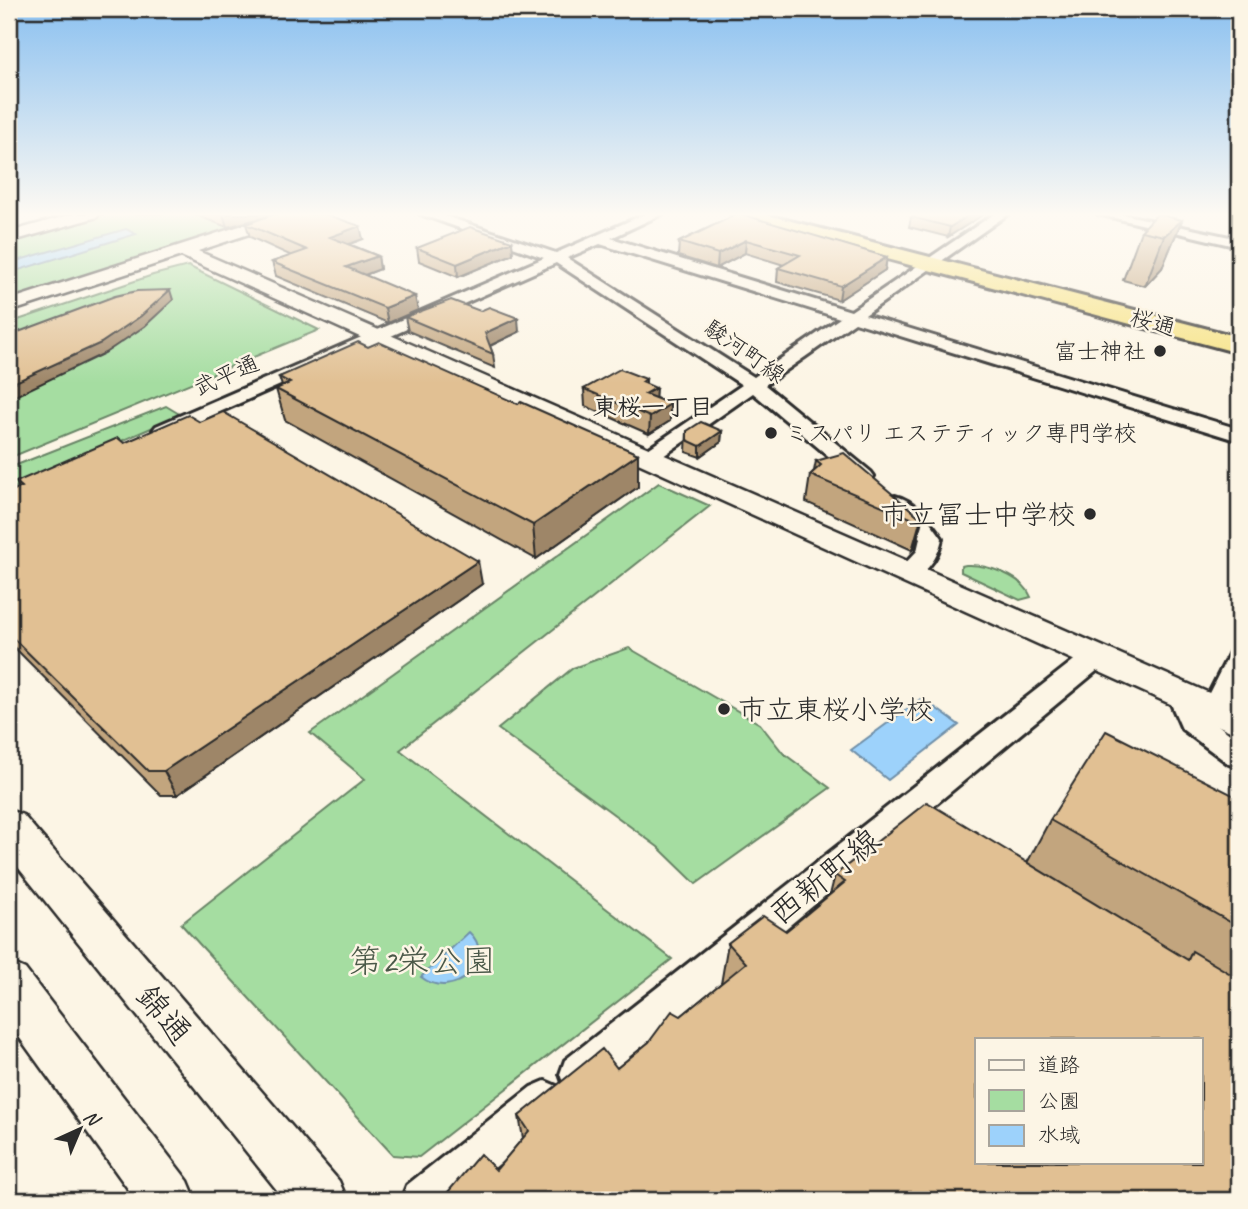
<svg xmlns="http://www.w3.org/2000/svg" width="1248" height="1209" viewBox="0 0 1248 1209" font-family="Caveat,'Klee One',sans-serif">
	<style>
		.green { fill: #a5dda1; stroke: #688466; stroke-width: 2 }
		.water { fill: #9dd2fb; stroke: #6f8fa8; stroke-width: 2 }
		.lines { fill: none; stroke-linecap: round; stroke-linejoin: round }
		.minor-casing { stroke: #2b2b2b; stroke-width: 6 }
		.tertiary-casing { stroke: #2b2b2b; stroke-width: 5 }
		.trunk-casing { stroke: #2b2b2b; stroke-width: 6 }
		.minor { fill: #fcf5e5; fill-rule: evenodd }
		.tertiary { fill: #fcf5e5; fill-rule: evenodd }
		.trunk { fill: #f6e281; fill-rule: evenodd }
		.wall { fill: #c2a57e; stroke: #2b2b2b; stroke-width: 2 }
		.shaded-wall { fill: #9e8667; stroke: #2b2b2b; stroke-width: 2 }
		.building { fill: #e1c093; stroke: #2b2b2b; stroke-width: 2; fill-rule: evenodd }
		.poi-dot { fill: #2b2b2b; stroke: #fcf5e5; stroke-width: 2.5 }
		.labels { text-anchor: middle; stroke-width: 5; stroke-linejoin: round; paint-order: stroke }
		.far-street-label { font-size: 23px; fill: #2b2b2b; stroke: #fcf5e5 }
		.far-poi-label { font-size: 23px; fill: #2b2b2b; stroke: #fcf5e5; text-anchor: end }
		.far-neighbourhood-label { font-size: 24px; font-weight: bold; fill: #2b2b2b; stroke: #fcf5e5 }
		.poi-label { font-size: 28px; fill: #2b2b2b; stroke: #fcf5e5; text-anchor: end }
		.near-street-label { font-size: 33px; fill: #2b2b2b; stroke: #fcf5e5 }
		.near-park-label { font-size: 33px; fill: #4a5848; stroke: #fcf5e5 }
	</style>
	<rect width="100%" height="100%" fill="#fcf5e5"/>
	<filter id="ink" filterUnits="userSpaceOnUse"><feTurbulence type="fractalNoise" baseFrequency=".0143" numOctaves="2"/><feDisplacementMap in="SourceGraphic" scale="14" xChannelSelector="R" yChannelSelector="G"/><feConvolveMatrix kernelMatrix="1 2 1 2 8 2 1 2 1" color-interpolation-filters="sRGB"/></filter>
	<g filter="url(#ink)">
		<path class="green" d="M106 214H282L9 301V241Z
			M188 266 319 330 9 458V323L153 275Z
			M166 406 181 415 9 490V468Z
			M659 483 710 506 400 750 672 959 419 1157 393 1155 181 924 365 779 310 733Z
			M966 565C987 564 1023 576 1031 597L1020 600 961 572V566Z
			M629 648 760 724 783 753 830 788 696 884 658 847 498 729 573 668Z"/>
		<path class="water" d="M126 229 136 234 9 273V263Z
			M922 698 959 725 888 780 851 750Z
			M469 932C499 959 454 1003 421 977Z"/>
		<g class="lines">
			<g class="minor-casing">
				<path id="minor" d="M420 214H439L556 253 645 214H662L611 238 851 311 994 214H1008L865 315 1239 429V441L855 322 765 385 871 472 874 476 871 480H857L753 393 656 461H642L639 457 642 453 742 385 556 263 170 434H156L153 430 156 426 544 258ZM600 244 840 318 754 377 567 258Z
					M1098 214H1122L1239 239V247Z
					M895 496C915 500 931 522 942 538 939 557 923 583 901 577L897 572 917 551 920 538 884 502Z
					M1096 648 1105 650 1109 657 1105 664 593 1088 579 1093 565 1088 560 1074 565 1060 1087 650Z
					M1239 650V686L1224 717 1210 719 1239 741V768L1229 764 1182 729 1168 697 1172 690 1182 687 1192 690 1201 709 1230 652Z
					M545 1081 559 1087 565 1101 559 1115 455 1200H401L407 1185 531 1087Z"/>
			</g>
			<g class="tertiary-casing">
				<path id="tertiary" d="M73 214H99L97 217 9 242V232Z
					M277 214H302L300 217 198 251 1239 706V735L181 256 9 312V300Z
					M9 810 23 815 339 1181 347 1200H285L9 856Z
					M9 962 25 969 188 1181 196 1200H136L9 1023Z"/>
			</g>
			<g class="trunk-casing">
				<path id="trunk" d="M731 214H764L1239 337V353L734 218Z"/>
			</g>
			<use href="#minor" class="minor"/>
			<use href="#tertiary" class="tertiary"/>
			<use href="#trunk" class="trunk"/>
		</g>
		<path class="wall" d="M193 214H325L363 239 349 244 378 256 380 269 365 275 418 310 388 323 276 276 272 262 292 256 250 237 246 224 266 217 227 227Z
			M737 214 887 257 885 270 839 300 777 282 778 268 784 265 745 253 717 268 678 256 679 242Z
			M984 214 948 237 909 227 911 217Z
			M1182 220 1162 268 1145 286 1123 280 1141 231Z
			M417 248 513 254 458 277 419 261Z
			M405 317 519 332 490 346 493 354 495 368 408 331Z
			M368 347 518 404 638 454V487L536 559 285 420 276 389 282 386 279 377Z
			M646 384 656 398 670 404V421L649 434 585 406 584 389Z
			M687 431H722L721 442 700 457 686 452Z
			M124 443 482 584 177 795H161L9 642V492L19 488 16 482Z
			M816 461 922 519 915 547 912 550 806 502 810 475 814 471Z
			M1239 798V1200H452L448 1192 496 1170 523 1138 519 1116 617 1068 721 984 728 943 786 931 830 895 835 875 1027 863 1050 820Z"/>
		<path class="shaded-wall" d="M223 214H276L227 227Z
			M971 214H984L948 237 950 227Z
			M1182 220 1162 268 1145 286 1164 236Z
			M360 226 363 239 333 250 330 237Z
			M746 240 745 253 717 268 718 254Z
			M512 241 513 254 458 277 457 264Z
			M378 256 380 269 349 281 346 267Z
			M887 257 885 270 839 300 841 286Z
			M170 290 173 300 145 326 105 353 9 399V385Z
			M415 296 418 310 388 323 385 308Z
			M518 318 519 332 487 347 485 333Z
			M646 379V393L656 388 655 404 645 410 642 382Z
			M670 404V421L649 434 650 417Z
			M722 431 721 442 700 457V446Z
			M638 454V487L536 559 533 525Z
			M922 519 915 547 912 550 920 522Z
			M478 561 482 584 177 795 164 771Z"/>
		<path class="building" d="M274 214H325L360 226 330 237 378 256 346 267 415 296 385 308 272 262 307 250 246 224Z
			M737 214H741L887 257 841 286 778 268 800 255 746 240 718 254 679 242Z
			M916 214H971L950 227 911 217Z
			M1157 214 1182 220 1164 236 1141 231Z
			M470 227 512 241 457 264 417 248Z
			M170 290 141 316 101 343 9 385V338L21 331 115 296 137 291Z
			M451 300 480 311 489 307 518 318 485 333 493 354 405 317Z
			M358 342 368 347 379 342 518 404 521 402 638 454 533 525 276 389 290 383 279 377Z
			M620 369 646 379 642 382 656 388 645 394 670 404 650 417 584 389Z
			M223 412 478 561 164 771H148L9 634V492L22 487 16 482 118 438 124 443 188 415 200 422Z
			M701 422 722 431 700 446 687 440V431Z
			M844 453 922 519 920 522 810 475 821 465 816 461Z
			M1106 731 1239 798V927L1050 820Z
			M927 802 1188 960 1192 951 1239 979V1200H456L448 1192 480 1154 496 1170 529 1131 519 1116 602 1049 617 1068 649 1042 672 1011 681 1016 746 963 728 943 763 916 786 931 791 927 845 882 835 875ZM977 1039H1201V1162H977Z"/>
	</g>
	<linearGradient id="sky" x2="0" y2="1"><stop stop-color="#8ac0f0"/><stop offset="0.56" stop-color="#fefaf3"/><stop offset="1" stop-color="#fefaf3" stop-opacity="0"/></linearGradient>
	<rect width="1248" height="383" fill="url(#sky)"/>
	<g class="poi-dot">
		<circle cx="1160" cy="351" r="7"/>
		<circle cx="771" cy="433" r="7"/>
		<circle cx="1090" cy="514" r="7"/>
		<circle cx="724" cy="709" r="7"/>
	</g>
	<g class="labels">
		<g class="far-street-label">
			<text transform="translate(1153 322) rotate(15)" y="8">桜通</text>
			<text transform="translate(745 351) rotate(35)" y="8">駿河町線</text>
			<text transform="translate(226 375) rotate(-24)" y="8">武平通</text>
		</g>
		<g class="far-poi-label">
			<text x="1146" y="359">富士神社</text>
			<text x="785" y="441" text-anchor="start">ミスパリ エステティック専門学校</text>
		</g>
		<g class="far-neighbourhood-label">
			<text x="653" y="415">東桜一丁目</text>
		</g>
		<g class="poi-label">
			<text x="1076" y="524">市立冨士中学校</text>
			<text x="738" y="719" text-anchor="start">市立東桜小学校</text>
		</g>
		<g class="near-street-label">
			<text transform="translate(824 876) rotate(-39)" y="12">西新町線</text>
			<text transform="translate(165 1014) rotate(50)" y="12">錦通</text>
		</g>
		<g class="near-park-label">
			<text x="422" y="972">第2栄公園</text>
		</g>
	</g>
	<rect width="1248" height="1209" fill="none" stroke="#fcf5e5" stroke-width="35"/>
	<rect x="18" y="18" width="1213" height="1174" fill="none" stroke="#2b2b2b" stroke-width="2.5" filter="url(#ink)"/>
	<rect x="975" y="1038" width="228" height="126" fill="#fcf5e5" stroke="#a8a49b" stroke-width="2"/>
	<rect x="989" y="1060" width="35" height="10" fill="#fcf5e5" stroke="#a8a49b" stroke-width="2"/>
	<text x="1038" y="1072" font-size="21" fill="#2b2b2b">道路</text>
	<rect x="989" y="1090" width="35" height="21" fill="#a5dda1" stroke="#a8a49b" stroke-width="2"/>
	<text x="1038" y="1108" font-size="21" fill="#2b2b2b">公園</text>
	<rect x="989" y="1125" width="35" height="21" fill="#9dd2fb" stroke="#a8a49b" stroke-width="2"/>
	<text x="1038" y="1142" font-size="21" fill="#2b2b2b">水域</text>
	<g transform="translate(80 1129) rotate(44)" stroke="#fcf5e5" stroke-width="5" paint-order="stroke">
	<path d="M0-5L12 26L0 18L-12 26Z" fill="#2b2b2b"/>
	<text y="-10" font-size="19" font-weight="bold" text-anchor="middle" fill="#2b2b2b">N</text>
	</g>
</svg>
